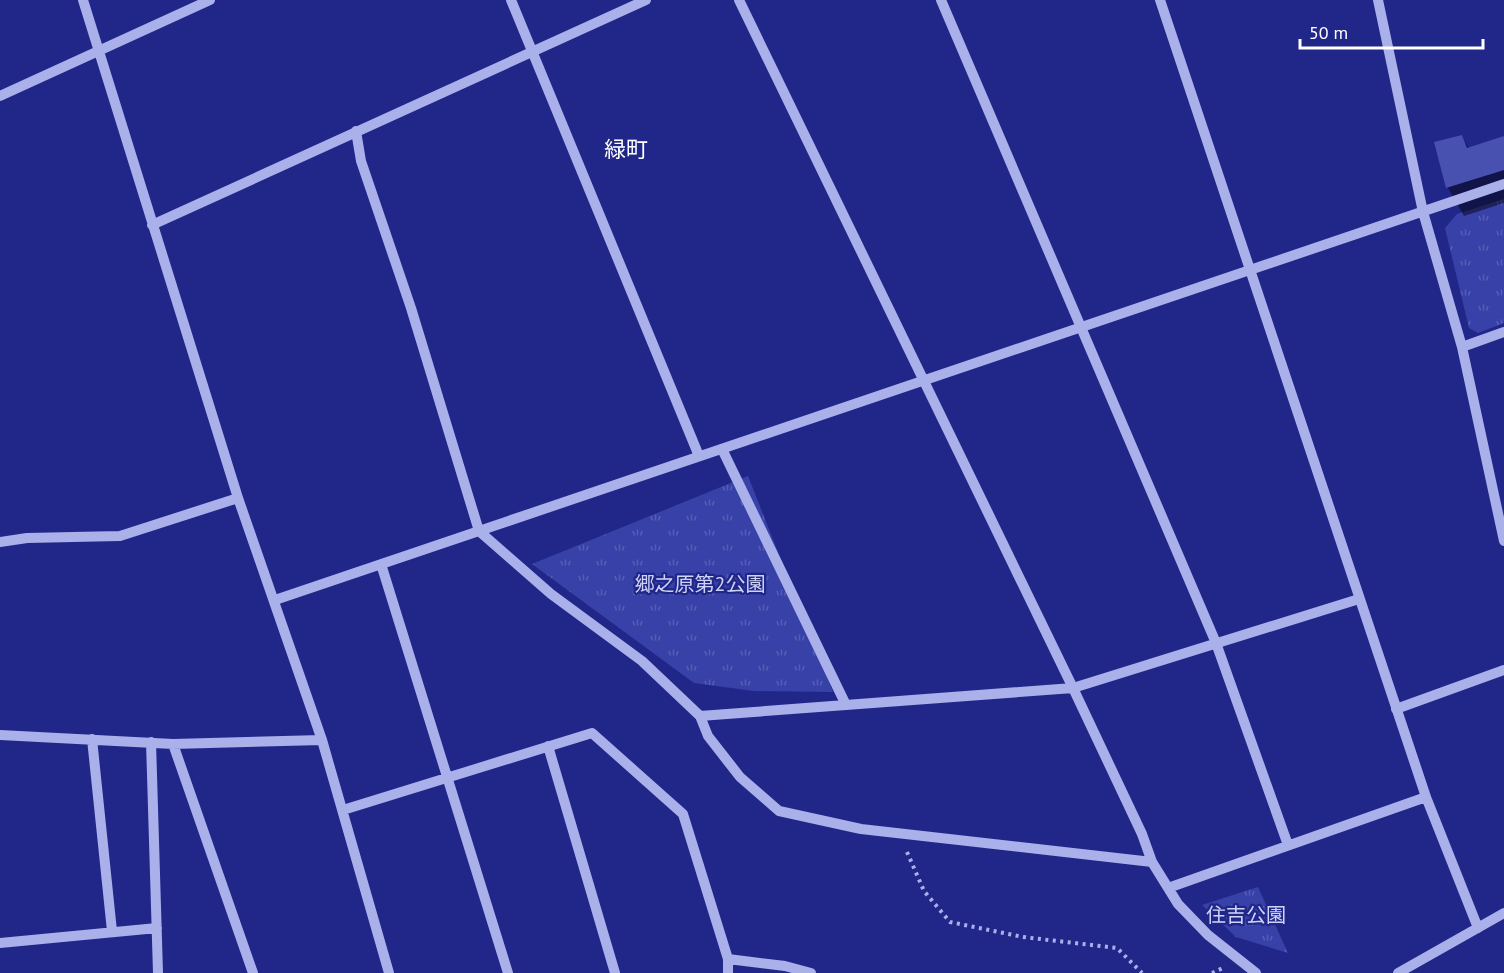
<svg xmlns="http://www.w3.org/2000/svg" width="1504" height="973" viewBox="0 0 1504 973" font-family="'PT Sans','Noto Sans JP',sans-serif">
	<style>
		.park { fill: url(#park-tufts) }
		.shadow { fill: #0007 }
		.building { fill: #4951b0 }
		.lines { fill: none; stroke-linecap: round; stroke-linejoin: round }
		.path { stroke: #aab0ea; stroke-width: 4; stroke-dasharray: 3 4.5; stroke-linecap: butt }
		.minor { stroke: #aab0ea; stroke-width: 10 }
		.labels { text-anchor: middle; stroke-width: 4.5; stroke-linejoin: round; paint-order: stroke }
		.park-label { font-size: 20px; fill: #cfd3f8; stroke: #202788 }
		.quarter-label { font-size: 22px; fill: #fff; stroke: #202788 }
	</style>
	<defs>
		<pattern id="park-tufts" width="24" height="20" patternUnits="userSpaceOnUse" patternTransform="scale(1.5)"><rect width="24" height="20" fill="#3741a7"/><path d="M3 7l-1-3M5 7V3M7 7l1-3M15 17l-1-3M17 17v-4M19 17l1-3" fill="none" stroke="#555eb4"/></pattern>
	</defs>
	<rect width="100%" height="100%" fill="#202788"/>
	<path class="park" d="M1504 199V323L1478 333 1469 328 1445 228 1457 214Z
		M748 476 833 692 754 691 694 683 532 564Z
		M1258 887 1288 953 1236 937 1202 905Z"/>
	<path class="shadow" d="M1462 136 1469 149 1504 138V203L1464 216 1448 188 1435 143Z"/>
	<path class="building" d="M1462 135 1467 148 1504 136V170L1446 188 1434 142Z"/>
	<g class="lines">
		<path class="path" d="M907 852 924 891 950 922 1023 937 1117 948 1142 973
			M1212 973 1223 968"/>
		<path class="minor" d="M83 0 238 498 322 740 389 973
			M511 0 699 456
			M739 0 1073 688 1142 834 1152 862 1178 904 1208 935 1256 973
			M941 0 1216 643 1288 845
			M1160 0 1426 797 1478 928
			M1378 0 1423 212 1462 347 1504 541
			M0 96 210 0
			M356 131 361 161 411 308 479 531 551 594 642 661 700 716 708 736 740 777 779 811 861 829 1152 862
			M152 225 646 0
			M1462 347 1504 332
			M722 449 846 705
			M0 542 27 538 120 536 238 498
			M381 564 508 973
			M275 600 1504 184
			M1396 709 1504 670
			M700 716 1073 688 1359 599
			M0 735 173 744 322 740
			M92 739 112 931
			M151 742 158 973
			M173 744 253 973
			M548 746 615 973
			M343 810 592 733 683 814 728 959V973
			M1168 888 1426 797
			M0 943 157 928
			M728 959 785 966 811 973
			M1398 973 1504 913"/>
	</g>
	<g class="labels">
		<g class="park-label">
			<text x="700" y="591">郷之原第2公園</text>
			<text x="1246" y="922">住吉公園</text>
		</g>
		<g class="quarter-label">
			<text x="626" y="157">緑町</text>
		</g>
	</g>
	<path d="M1300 39v9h183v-9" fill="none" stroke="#ffffff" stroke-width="3"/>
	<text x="1309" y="39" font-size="18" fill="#ffffff" stroke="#202788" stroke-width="4.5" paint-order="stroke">50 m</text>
</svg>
